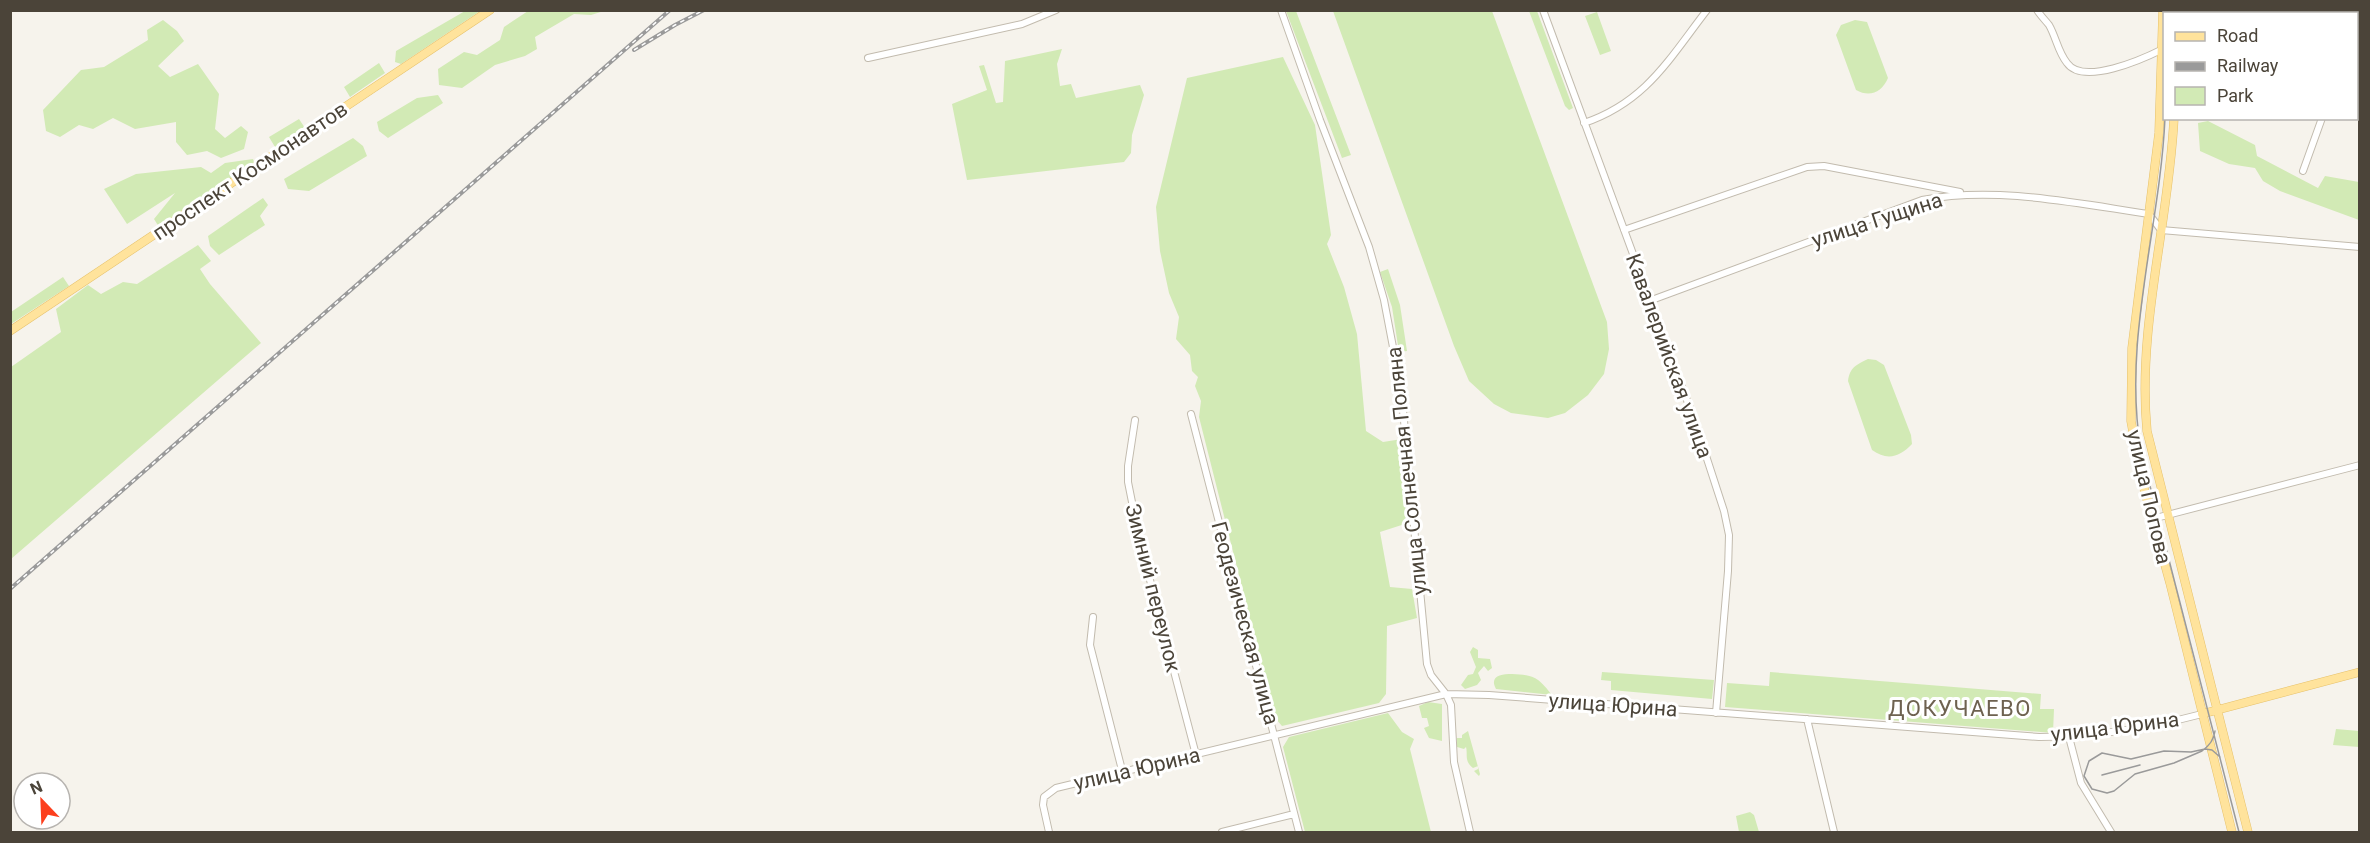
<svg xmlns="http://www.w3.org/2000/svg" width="2370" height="843" viewBox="0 0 2370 843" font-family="Roboto,sans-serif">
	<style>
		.green { fill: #d2eab5 }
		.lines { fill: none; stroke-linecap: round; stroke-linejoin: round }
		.minor-casing { stroke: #c2bbae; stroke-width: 8 }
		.major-casing { stroke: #e6c16a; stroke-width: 9 }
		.minor { stroke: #fff; stroke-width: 6 }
		.major { stroke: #ffe39c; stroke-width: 8 }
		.tram { stroke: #9a9a9a; stroke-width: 1.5 }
		.rail-casing { stroke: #9a9a9a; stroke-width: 4 }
		.rail { stroke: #fff; stroke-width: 1.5; stroke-dasharray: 4.5; stroke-linecap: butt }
		.labels { text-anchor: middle; stroke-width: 6; stroke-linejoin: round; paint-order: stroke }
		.street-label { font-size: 21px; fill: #4b4439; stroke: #fff }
		.neighbourhood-label { font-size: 22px; letter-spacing: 1.5px; fill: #6e6250; stroke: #fff }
	</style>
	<rect width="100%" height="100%" fill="#f6f3ec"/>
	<path class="green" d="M465 11H480L401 64 395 62 396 51Z
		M528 11H604L591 15 574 14 535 37 537 49 525 56 495 65 462 88 439 85 438 69 464 52 477 55 500 40 504 27Z
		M1286 11H1296L1351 155 1342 158Z
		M1333 11H1492L1607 322 1609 349 1604 374 1588 395 1565 413 1548 418 1511 413 1494 404 1469 381 1454 346Z
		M1529 11H1537L1573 108 1569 110 1565 106Z
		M1597 12 1611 51 1600 55 1585 16Z
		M163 20 177 31 184 41 158 66 170 77 198 64 219 94 215 129 225 138 241 126 248 132 244 149 221 158 207 151 187 155 176 142V122L135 129 113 118 93 129 79 125 60 137 46 131 43 110 81 70 104 67 148 40 147 30Z
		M1855 20 1867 22 1888 78C1882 92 1870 98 1856 90L1836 35 1841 25Z
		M1062 49 1057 64 1060 86 1071 84 1076 98 1140 85 1144 95 1132 135 1131 153 1124 162 967 180 952 104 987 90 979 66 984 65 996 103 1003 102 1005 61Z
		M1283 57 1315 125 1331 235 1327 244 1344 287 1357 334 1366 431 1383 442 1402 439 1405 456 1411 522 1380 532 1390 587 1412 589 1417 618 1387 626 1386 694 1379 703 1282 726 1275 718 1199 417 1201 401 1195 386 1198 377 1192 371 1190 355 1176 339 1179 317 1169 293 1160 251 1156 207 1187 78Z
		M379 63 385 73 350 97 344 87Z
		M438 95 443 103 388 138 379 131 377 122 417 98Z
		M299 119 305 128 275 147 269 137Z
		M2208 121 2255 145 2257 156 2318 188 2325 176 2359 182V220L2280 191 2263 181 2255 168 2229 164 2200 151 2198 123Z
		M353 138 363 146 367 156 309 191 288 189 284 179Z
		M253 159 255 165 159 227 154 219 175 193 127 224 104 189 136 174 201 167 211 173 225 163Z
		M263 198 268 205 260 216 265 225 219 255 210 246 208 236Z
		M198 245 211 261 200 269 210 284 261 343 11 559V367L61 332 56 309 88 285 101 294 123 282 137 284Z
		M1388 269 1400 305 1407 351 1399 352 1392 307 1380 272Z
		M63 277 69 286 11 324V312Z
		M1868 359 1876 360 1884 365 1911 435 1912 444C1900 457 1887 461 1872 450L1848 381C1850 367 1856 365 1868 359Z
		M1473 647 1478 650V658L1490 659 1492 668 1488 671 1484 666 1478 673 1481 680 1477 685 1465 689 1461 685 1468 675 1473 674 1476 667 1470 652Z
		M1602 672 1714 680 1712 699 1611 690V681L1601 680Z
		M1770 672 2041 694 2040 709H2054L2053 733 1725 707 1727 683 1769 686Z
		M1512 674C1534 675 1538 677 1552 695L1496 689C1489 676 1501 674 1512 674Z
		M1428 702 1442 704V741L1429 738 1424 728 1429 726 1427 718H1422L1419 706Z
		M1388 713 1402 732 1414 739 1410 749 1431 832H1305L1283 747 1289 737Z
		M2336 729 2359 731V747L2333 745Z
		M1468 731 1480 774 1479 776 1474 771 1478 769V766L1473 768C1464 761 1468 755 1466 747L1464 749 1457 747V738H1462V735Z
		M1750 812 1754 815 1759 832H1739L1736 816Z"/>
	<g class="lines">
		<g class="minor-casing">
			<path id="minor" d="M1281 10 1320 120 1369 247 1384 300 1401 389 1427 664 1431 675 1446 694 1451 705 1454 762 1470 832
				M1543 10 1695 422 1724 511 1729 535 1728 571 1716 713
				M2037 10C2040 15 2045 20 2049 25 2056 37 2058 52 2067 63 2083 86 2143 59 2163 49
				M2307 10 2308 14
				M868 58 1022 24 1056 10
				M2356 106 2360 107
				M1584 123C1646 102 1669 59 1707 10
				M2303 171 2322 118
				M1624 230 1807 167 1824 166 1960 192
				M1649 301 1922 200C1996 186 2074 203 2149 214L2161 230 2360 247
				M1191 414 1299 832
				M1135 420 1128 466V482L1140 542 1196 755
				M2152 519 2360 465
				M1093 617 1090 645 1123 774
				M1807 719 1834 832
				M2069 737 2081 783 2111 832
				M1049 832 1043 805 1044 797 1056 788 1446 694 1489 695 2039 737C2094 737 2149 728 2202 714
				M1222 832 1294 814"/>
		</g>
		<g class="major-casing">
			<path id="major" d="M2163 10 2159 133 2132 348 2131 421 2142 481 2170 583 2232 832
				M2177 10V14
				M2174 118C2169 222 2137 327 2147 431L2248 832
				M10 331 490 10
				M2202 714 2360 672"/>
		</g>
		<use href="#minor" class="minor"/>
		<use href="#major" class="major"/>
		<path class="tram" d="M2169 10V14
			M2165 118C2160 229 2122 340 2141 451L2239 832
			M2215 731C2214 740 2209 746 2202 751L2174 763 2135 774 2114 791 2107 793 2092 789 2084 776 2089 761 2102 753 2131 759 2164 751 2191 752 2205 749 2212 750 2220 757
			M2102 775 2140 765"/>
		<g class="rail-casing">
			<path id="rail" d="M634 50 675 25 704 10
				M10 589 670 10"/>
		</g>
		<use href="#rail" class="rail"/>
	</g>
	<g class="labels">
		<g class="street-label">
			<text transform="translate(250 171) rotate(-34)" y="7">проспект Космонавтов</text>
			<text transform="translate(1877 220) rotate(-18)" y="7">улица Гущина</text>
			<text transform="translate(1669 356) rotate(70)" y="7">Кавалерийская улица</text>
			<text transform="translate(1407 471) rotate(-96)" y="7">улица Солнечная Поляна</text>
			<text transform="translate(2149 497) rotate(77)" y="7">улица Попова</text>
			<text transform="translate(1153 588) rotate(76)" y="7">Зимний переулок</text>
			<text transform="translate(1245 623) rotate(75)" y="7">Геодезическая улица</text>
			<text transform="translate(1613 705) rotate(4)" y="7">улица Юрина</text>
			<text transform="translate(2115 727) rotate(-7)" y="7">улица Юрина</text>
			<text transform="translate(1137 769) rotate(-13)" y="7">улица Юрина</text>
		</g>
		<g class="neighbourhood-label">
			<text x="1960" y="716">ДОКУЧАЕВО</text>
		</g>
	</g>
	<rect width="2370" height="843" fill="none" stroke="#4b4439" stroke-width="24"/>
	<rect x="2163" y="12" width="195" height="108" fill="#ffffff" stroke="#b7b4b0" stroke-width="1.5"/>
	<rect x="2175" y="32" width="30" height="9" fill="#ffe39c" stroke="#b7b4b0" stroke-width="1.5"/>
	<text x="2217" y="42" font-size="18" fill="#4b4439">Road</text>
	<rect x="2175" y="62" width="30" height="9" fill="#9a9a9a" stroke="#b7b4b0" stroke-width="1.5"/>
	<text x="2217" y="72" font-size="18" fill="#4b4439">Railway</text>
	<rect x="2175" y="87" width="30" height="18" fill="#d2eab5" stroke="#b7b4b0" stroke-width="1.5"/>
	<text x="2217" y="102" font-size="18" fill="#4b4439">Park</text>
	<g transform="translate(42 801) rotate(337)"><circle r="28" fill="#ffffff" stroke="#b7b4b0" stroke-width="1.5"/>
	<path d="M0-4.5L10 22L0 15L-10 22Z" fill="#fc3f1d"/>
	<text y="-9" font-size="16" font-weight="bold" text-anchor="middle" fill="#4b4439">N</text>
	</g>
</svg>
